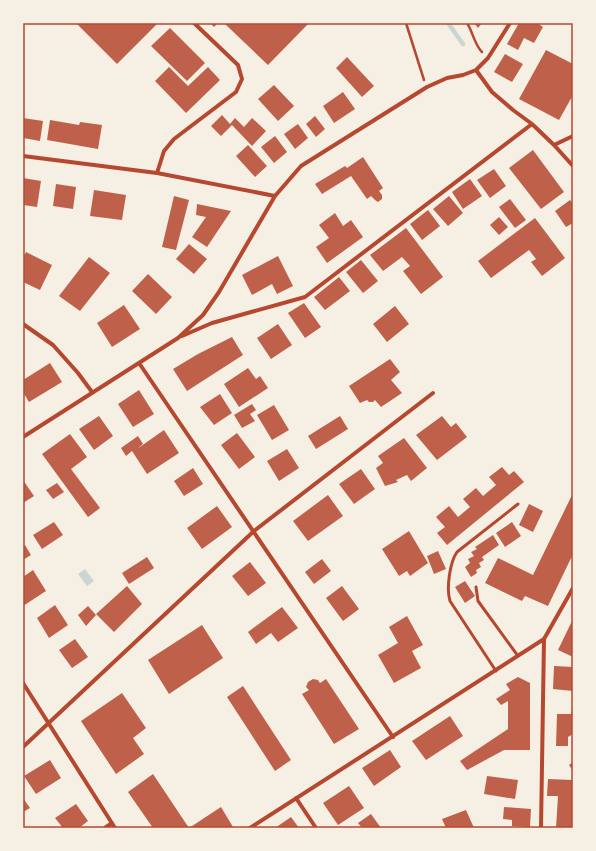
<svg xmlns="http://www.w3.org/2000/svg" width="596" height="851" viewBox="0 0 596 851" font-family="Commissioner,sans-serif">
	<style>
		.water { fill: #c9d6d2 }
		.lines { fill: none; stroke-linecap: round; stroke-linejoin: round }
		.stream { stroke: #c9d6d2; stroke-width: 4.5 }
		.building { fill: #bf614a }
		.path { stroke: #b5482f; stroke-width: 2.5 }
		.service { stroke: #b5482f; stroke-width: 3 }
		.minor { stroke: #b5482f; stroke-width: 4 }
		.neatline { fill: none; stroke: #b5482f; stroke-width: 1.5 }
	</style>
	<rect width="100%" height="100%" fill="#f6efe4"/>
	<path class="water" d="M85 569 94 581 87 586 78 574Z"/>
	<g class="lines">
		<path class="stream" d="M448 23 463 44"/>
	</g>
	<path class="building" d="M76 23H158L117 64Z
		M210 23H218L214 27Z
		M224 23H309L268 65Z
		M474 23H482L478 28Z
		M519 23H537L543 27 534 43 524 38 518 50 507 44Z
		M170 28 205 63 187 81 151 46Z
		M546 50 573 64V95L559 120 519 99Z
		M505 54 523 64 512 82 494 72Z
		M347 57 374 86 362 97 336 68Z
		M169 67 188 86 208 67 220 80 186 113 155 81Z
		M274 85 294 106 278 121 258 99Z
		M343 92 355 109 334 123 323 106Z
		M222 115 230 124 235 118 244 127 252 118 266 131 252 146 232 125 221 136 211 126Z
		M315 116 325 129 316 137 306 124Z
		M23 118 43 121 40 141 23 138Z
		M50 120 79 125 80 122 102 125 98 149 47 140Z
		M298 124 308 138 295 149 284 134Z
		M275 136 287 152 274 163 261 147Z
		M248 145 267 166 255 177 236 156Z
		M533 150 564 192 541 209 509 168Z
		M363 157 383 188 379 191 382 195V199L378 202 375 200 371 196 367 199 351 176 322 194 315 184 345 166 347 168Z
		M494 169 506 186 490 198 477 180Z
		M23 178 41 181 37 207 23 205Z
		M470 179 482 196 463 209 452 192Z
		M56 184 76 187 73 209 53 206Z
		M94 190 126 195 122 220 90 216Z
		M174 196 189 200 176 250 162 247Z
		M449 196 463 213 448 226 433 209Z
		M510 199 526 220 515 228 499 207Z
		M570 200 573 204V223L566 227 555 211Z
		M197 204 231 211 207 247 192 237 206 217 196 215Z
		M428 210 440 226 422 240 410 224Z
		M335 213 343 226 351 220 363 237 327 263 316 247 329 238 319 225Z
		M499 217 508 227 499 235 490 225Z
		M535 218 565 258 542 276 531 262 536 259 529 250 491 278 478 261Z
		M406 228 443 277 421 294 403 271 410 266 402 257 383 271 370 255Z
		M189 244 207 259 194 274 176 259Z
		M26 252 52 265 40 290 23 282V258Z
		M278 256 293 286 277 294 272 284 252 295 242 275Z
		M89 257 110 273 80 311 59 296Z
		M361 260 378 281 363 293 346 272Z
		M148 274 172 297 156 314 132 291Z
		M339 277 350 291 325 310 314 297Z
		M304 303 321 327 305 338 288 313Z
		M124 305 140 329 112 347 97 323Z
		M395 306 409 324 387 342 373 324Z
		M278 324 292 345 271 359 257 338Z
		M232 337 243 355 187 391 173 369 198 354Z
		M390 359 400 372 391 380 402 393 381 407 375 400 373 402H369L367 400 360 403 349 386Z
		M50 363 62 382 29 402 23 392V380Z
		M248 368 256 379 260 376 268 388 239 407 224 384Z
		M139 390 154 414 133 427 118 404Z
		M220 394 232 413 214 425 200 407Z
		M252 404 256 410 250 414 255 421 242 428 234 415Z
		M274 405 289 430 272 440 257 415Z
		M99 416 113 436 94 450 79 429Z
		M340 416 348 429 316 449 308 436Z
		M442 416 451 427 456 423 467 437 437 460 416 435Z
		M164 430 179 453 147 474 132 451 126 456 121 448 138 436 143 444 137 449Z
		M237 433 255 457 239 469 221 445Z
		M70 434 87 457 71 469 100 508 88 517 42 454Z
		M404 438 427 468 411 481 407 475 396 480 398 482 385 486 376 468 383 463 378 456Z
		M287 449 299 468 279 481 267 461Z
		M502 467 509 475 514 471 524 482 447 545 437 533 445 527 436 517 449 506 458 517 470 507 463 499 476 488 483 496 496 485 489 477Z
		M193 468 203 484 184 496 174 481Z
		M361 469 375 489 354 504 339 484Z
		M23 480 34 496 23 503Z
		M57 483 64 492 53 499 46 490Z
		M573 493V554L548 606 525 596 522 601 485 583 498 558 533 575Z
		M328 495 343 516 308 541 293 521Z
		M529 504 543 511 533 532 519 525Z
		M217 506 232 527 202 549 187 528Z
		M54 522 63 535 42 549 33 535Z
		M512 522 521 536 505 547 496 533Z
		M409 531 428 563 410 576 407 571 399 576 382 549Z
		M493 535 499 545 482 557 484 560 479 563 481 567 476 570 477 573 471 577 465 567 470 563 468 559 474 556 471 552 477 549 475 547Z
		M25 545 31 555 23 560V547Z
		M438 551 446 569 434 574 427 556Z
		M147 557 154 568 129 584 122 573Z
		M322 559 331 571 314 584 305 572Z
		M250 562 266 583 248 596 232 576Z
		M33 570 46 591 23 606V577Z
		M465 581 475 596 465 603 455 587Z
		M127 586 142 604 114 632 96 614Z
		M342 586 359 609 343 621 326 598Z
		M55 605 68 625 49 638 37 618Z
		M88 606 96 615 86 626 78 615Z
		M282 607 298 628 278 642 271 633 256 644 248 632Z
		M407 616 423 645 412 651 421 668 394 683 378 655 398 643 389 627Z
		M572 621 573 622V657L558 650Z
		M202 625 223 658 169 694 148 660Z
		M75 639 88 657 72 668 59 650Z
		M554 666 573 667V691L553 689Z
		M518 677 530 683V750H504L467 770 460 761 508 729V701L501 705 496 699 510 690 506 684Z
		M313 679 318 680 320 683 326 679 359 729 334 744 302 694 309 690 306 687 308 682Z
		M243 686 291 760 275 771 227 697Z
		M122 693 146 728 133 738 144 754 116 774 81 721Z
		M572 709 573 734 568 737V746H556L557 714H571Z
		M450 716 463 736 426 760 412 741Z
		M390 750 401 767 374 786 362 768Z
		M50 760 61 778 36 794 24 776Z
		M573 762V771L569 765Z
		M153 774 189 828H153L128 792Z
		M487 776 518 780 515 799 484 794Z
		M548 779 573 780V828H556L558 796H547Z
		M349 786 364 808 338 825 323 803Z
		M23 798 30 808 23 812Z
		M76 804 88 821 79 828H63L55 818Z
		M221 807 233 827 189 828Z
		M504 807 531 809 530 827 512 826V820L503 819Z
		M466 810 474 828H446L442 819Z
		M371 814 381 828H362L358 823Z
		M291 817 299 828H275Z"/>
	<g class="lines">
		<path class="path" d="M406 23 424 80
			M467 23C473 32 474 44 482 52"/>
		<path class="service" d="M476 587 478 601 518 656
			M496 671 450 601C446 588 450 562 457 552L518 504"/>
		<path class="minor" d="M476 70 492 92 513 110 532 124 554 145 573 166
			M554 145 573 136
			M23 156 157 173 275 196
			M157 173 164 151 174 139 236 92 242 79 238 65 194 23
			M23 324 53 345 78 373 92 392
			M182 336 212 323 305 297 532 124
			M139 363 393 737
			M23 437 178 338 203 315 219 292 275 196 301 166 427 87 447 78 463 75 476 70 488 58 510 23
			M23 683 115 828
			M23 747 254 531 433 393
			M296 798 316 828
			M105 828 112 823
			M250 828 544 639
			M541 828 544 639 573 588"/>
	</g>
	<rect width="596" height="851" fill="none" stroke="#f6efe4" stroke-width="48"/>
	<rect x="24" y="24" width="548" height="803" class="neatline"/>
</svg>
